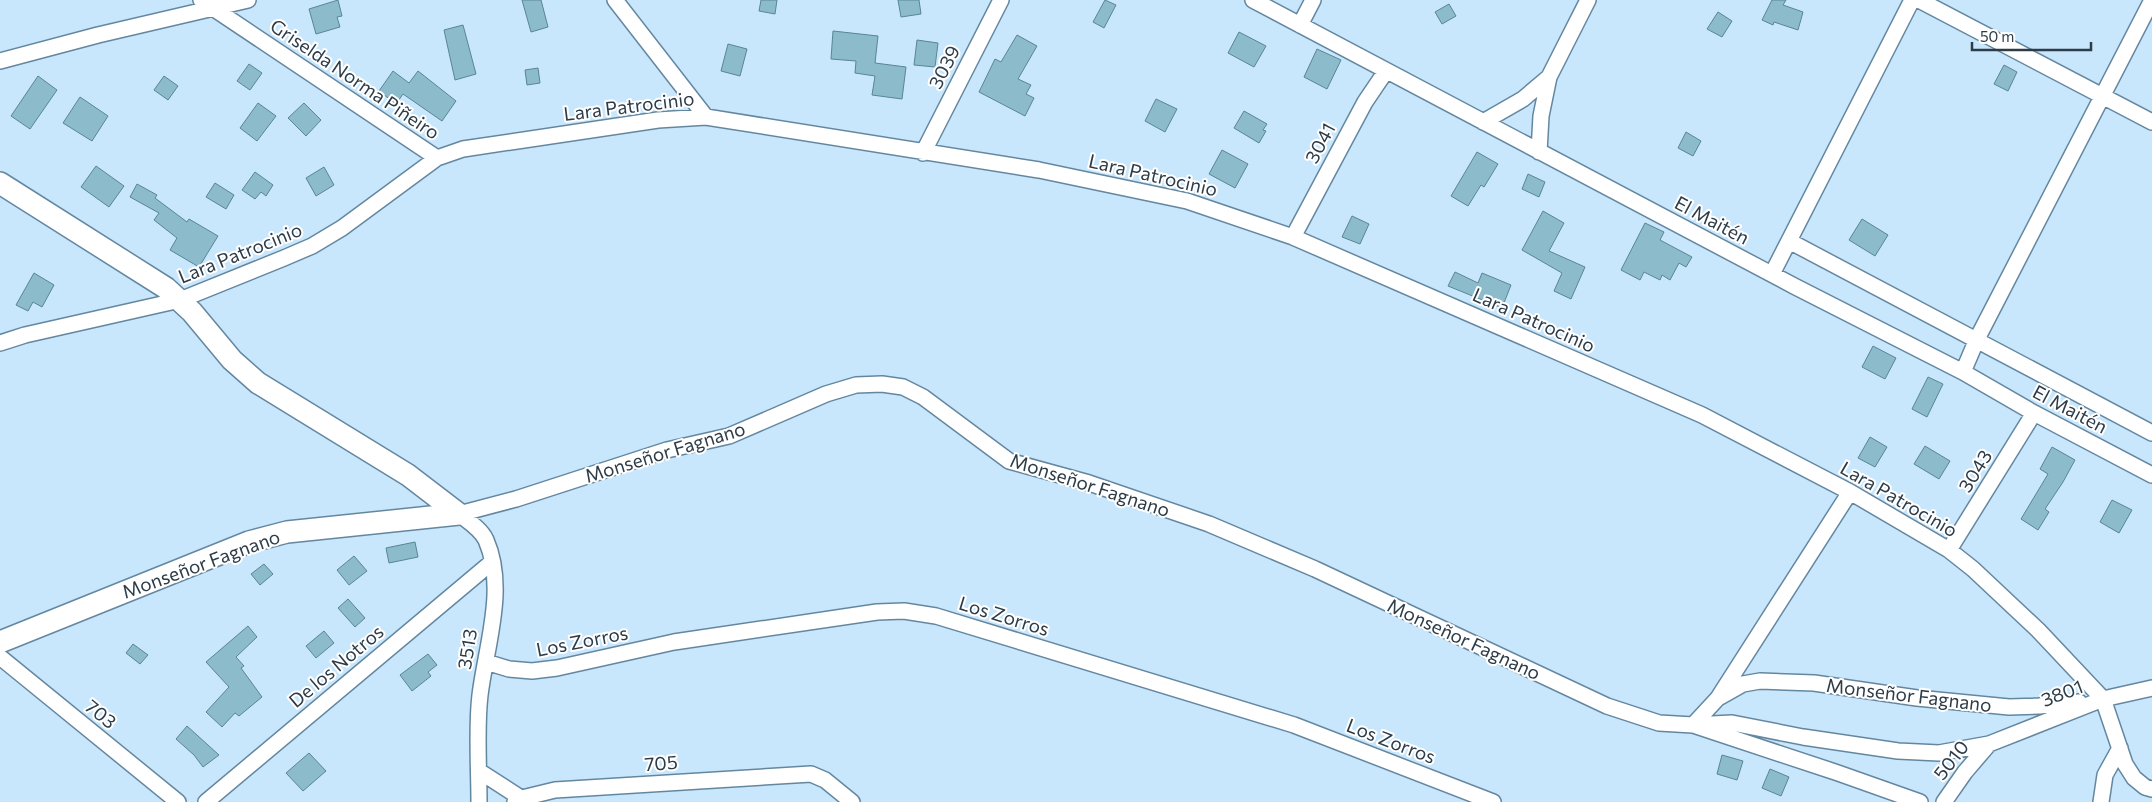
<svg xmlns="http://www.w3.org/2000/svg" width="2152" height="802" viewBox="0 0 2152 802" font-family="Commissioner,sans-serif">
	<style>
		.building { fill: #8cbccb; stroke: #588694 }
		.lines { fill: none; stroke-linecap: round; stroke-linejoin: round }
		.street-casing { stroke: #6487a0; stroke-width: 18 }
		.secondary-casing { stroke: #6487a0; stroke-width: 24 }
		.street { stroke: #fff; stroke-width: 15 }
		.secondary { stroke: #fff; stroke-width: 21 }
		.labels { text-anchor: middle; stroke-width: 4; stroke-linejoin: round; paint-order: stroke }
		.street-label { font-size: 19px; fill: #2d3c47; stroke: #fff }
	</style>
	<rect width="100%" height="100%" fill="#c8e6fc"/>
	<path class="building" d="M338 0 342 16 337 17 340 27 316 34 309 9Z
		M522 0H541L548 27 531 32Z
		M761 0H777L775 14 759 11Z
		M898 0H919L921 14 901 17Z
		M1105 0 1116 5 1104 28 1093 22Z
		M1772 0H1786L1783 5 1803 12 1798 30 1774 22 1773 25 1762 20Z
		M1449 4 1456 16 1442 24 1435 12Z
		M1718 12 1732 21 1722 37 1707 29Z
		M463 25 476 74 455 80 444 30Z
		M833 31 878 36 875 63 906 67 902 99 872 95 875 76 855 73 856 61 831 59Z
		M1239 32 1266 46 1254 67 1228 53Z
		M1017 35 1037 46 1018 79 1031 85 1026 94 1034 98 1025 116 979 92 995 59 1001 62Z
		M917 40 938 43 935 67 914 65Z
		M728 44 747 49 740 76 721 71Z
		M1317 49 1341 60 1327 89 1304 77Z
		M249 64 262 73 250 90 237 81Z
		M2004 65 2017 72 2008 91 1994 84Z
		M538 68 540 83 527 85 525 70Z
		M393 71 409 83 418 71 456 101 442 121 403 94 396 104 379 91Z
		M38 76 57 90 30 129 11 116Z
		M164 76 178 86 168 100 154 90Z
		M80 97 108 116 92 141 63 123Z
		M1156 99 1177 109 1165 132 1145 121Z
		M258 103 276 116 257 141 240 128Z
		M304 103 321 120 306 136 288 118Z
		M1244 111 1267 124 1263 130 1266 131 1259 143 1234 128Z
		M1686 132 1701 141 1693 156 1678 148Z
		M1222 150 1248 164 1235 188 1209 174Z
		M1477 152 1498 164 1484 187 1481 185 1468 206 1451 196Z
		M96 166 124 186 109 207 81 187Z
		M324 167 334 185 316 196 306 178Z
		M255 172 273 185 266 196 261 192 255 199 242 190Z
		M1528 174 1545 182 1539 197 1522 189Z
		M215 183 234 195 226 209 206 197Z
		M137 184 157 195 155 198 187 222 189 219 218 236 199 267 170 250 177 238 154 220 159 213 130 197Z
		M1543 211 1564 223 1549 251 1585 267 1571 299 1554 291 1562 273 1522 250Z
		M1352 216 1369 224 1360 244 1342 237Z
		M1862 219 1888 235 1875 256 1849 240Z
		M1645 223 1664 232 1660 240 1692 257 1686 267 1679 263 1670 280 1662 275 1660 280 1644 272 1640 280 1621 270Z
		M1455 272 1478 283 1482 273 1511 285 1502 308 1448 286Z
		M34 273 54 285 42 307 33 302 28 311 16 305Z
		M1873 346 1896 358 1885 379 1862 367Z
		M1928 377 1943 384 1927 417 1912 409Z
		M1870 437 1887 447 1875 467 1858 458Z
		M1925 446 1950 461 1939 479 1914 464Z
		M2052 447 2075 460 2063 482 2045 509 2049 512 2038 530 2021 519 2048 474 2040 469Z
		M2112 500 2132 510 2119 533 2100 522Z
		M415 542 418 557 389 563 386 548Z
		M354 556 367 571 349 585 337 570Z
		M264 564 273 574 260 585 251 574Z
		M348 599 365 618 355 627 338 608Z
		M248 626 257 637 236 657 244 666 241 668 262 697 239 716 235 713 222 727 206 712 229 687 206 662Z
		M324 631 334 643 316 658 306 646Z
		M133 644 148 655 140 664 126 653Z
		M428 654 437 665 428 672 431 676 412 691 400 675Z
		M187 726 219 755 203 767 194 755 176 739Z
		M309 753 326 771 303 791 286 773Z
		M1722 755 1743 761 1737 780 1717 774Z
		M1770 769 1789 777 1781 796 1762 788Z"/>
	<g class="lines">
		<g class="street-casing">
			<path id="street" d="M201 0 437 158
				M615 0 706 117
				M1253 0 1794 286 1963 372 2034 413 2152 475
				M1919 0 2152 122
				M1300 25 1313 0
				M0 61 98 35 248 0
				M1483 122 1523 99 1549 77
				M1539 152 1541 116 1549 77 1588 0
				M923 153 1001 0
				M1293 237 1365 102 1386 71
				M1789 241 2152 433
				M1772 274 1912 0
				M0 343 25 335 180 300 284 258 312 246 342 228 437 158 463 149 658 120 706 117 1039 170 1187 201 1293 237 1702 415 1850 492 1949 550 1973 569 2038 630 2103 699 2125 764 2134 778 2145 787 2152 789
				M1963 372 1977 339 2152 0
				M1850 492 1718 698 1693 725 1838 773 1920 802
				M459 514 516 499 667 450 729 436 826 394 856 385 882 384 903 387 923 397 1009 461 1089 483 1209 524 1315 569 1607 706 1659 723 1693 725 1732 723 1803 737 1898 751 1939 753 1989 744 2103 699 2152 688
				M459 514C468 521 481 529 486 540 507 588 486 646 480 695 476 727 479 769 479 802
				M1949 550 2034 413
				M0 657 178 802
				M486 662 509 669 532 671 557 668 674 642 877 612 904 611 936 616 1294 725 1493 802
				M1720 697 1743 684 1760 681 1814 683 1917 698 2009 707 2039 706 2079 702
				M479 771 527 802
				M206 802 492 562
				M515 802 522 798 555 790 811 774 825 780 852 802
				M1944 802 1965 772 1989 744
				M2101 802 2105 775 2120 748"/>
		</g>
		<g class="secondary-casing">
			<path id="secondary" d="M0 183 166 288 192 312 232 360 258 383 408 475 459 514
				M0 642 249 542 287 532 459 514"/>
		</g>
		<use href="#street" class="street"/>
		<use href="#secondary" class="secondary"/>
	</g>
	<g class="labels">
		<g class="street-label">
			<text transform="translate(944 67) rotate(-63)" y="7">3039</text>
			<text transform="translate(355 79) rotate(34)" y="7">Griselda Norma Piñeiro</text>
			<text transform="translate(629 106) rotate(-7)" y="7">Lara Patrocinio</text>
			<text transform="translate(1320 143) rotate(-62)" y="7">3041</text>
			<text transform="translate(1153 175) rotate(13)" y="7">Lara Patrocinio</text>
			<text transform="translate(1712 220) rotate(28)" y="7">El Maitén</text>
			<text transform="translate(240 253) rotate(-22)" y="7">Lara Patrocinio</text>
			<text transform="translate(1534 320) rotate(24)" y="7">Lara Patrocinio</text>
			<text transform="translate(2070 409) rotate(28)" y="7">El Maitén</text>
			<text transform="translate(665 452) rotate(-17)" y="7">Monseñor Fagnano</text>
			<text transform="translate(1975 471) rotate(-58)" y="7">3043</text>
			<text transform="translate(1090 485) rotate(18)" y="7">Monseñor Fagnano</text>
			<text transform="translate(1899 499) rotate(30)" y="7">Lara Patrocinio</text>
			<text transform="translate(201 564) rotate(-20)" y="7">Monseñor Fagnano</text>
			<text transform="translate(1004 616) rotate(17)" y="7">Los Zorros</text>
			<text transform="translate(1464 639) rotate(25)" y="7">Monseñor Fagnano</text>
			<text transform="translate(582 641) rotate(-11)" y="7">Los Zorros</text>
			<text transform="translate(467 649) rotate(-81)" y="7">3513</text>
			<text transform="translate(336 666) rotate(-40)" y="7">De los Notros</text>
			<text transform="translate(2062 693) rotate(-21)" y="7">3801</text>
			<text transform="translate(1909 695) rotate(7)" y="7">Monseñor Fagnano</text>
			<text transform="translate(101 714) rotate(39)" y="7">703</text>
			<text transform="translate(1391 741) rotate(21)" y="7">Los Zorros</text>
			<text transform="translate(1951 760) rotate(-52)" y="7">5010</text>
			<text transform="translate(661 763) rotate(-4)" y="7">705</text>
		</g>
	</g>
	<path d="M1972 42v8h119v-8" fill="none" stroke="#2d3c47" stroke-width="2.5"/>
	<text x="1980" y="42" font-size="15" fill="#2d3c47" stroke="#ffffff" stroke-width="4" paint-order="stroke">50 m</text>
</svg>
